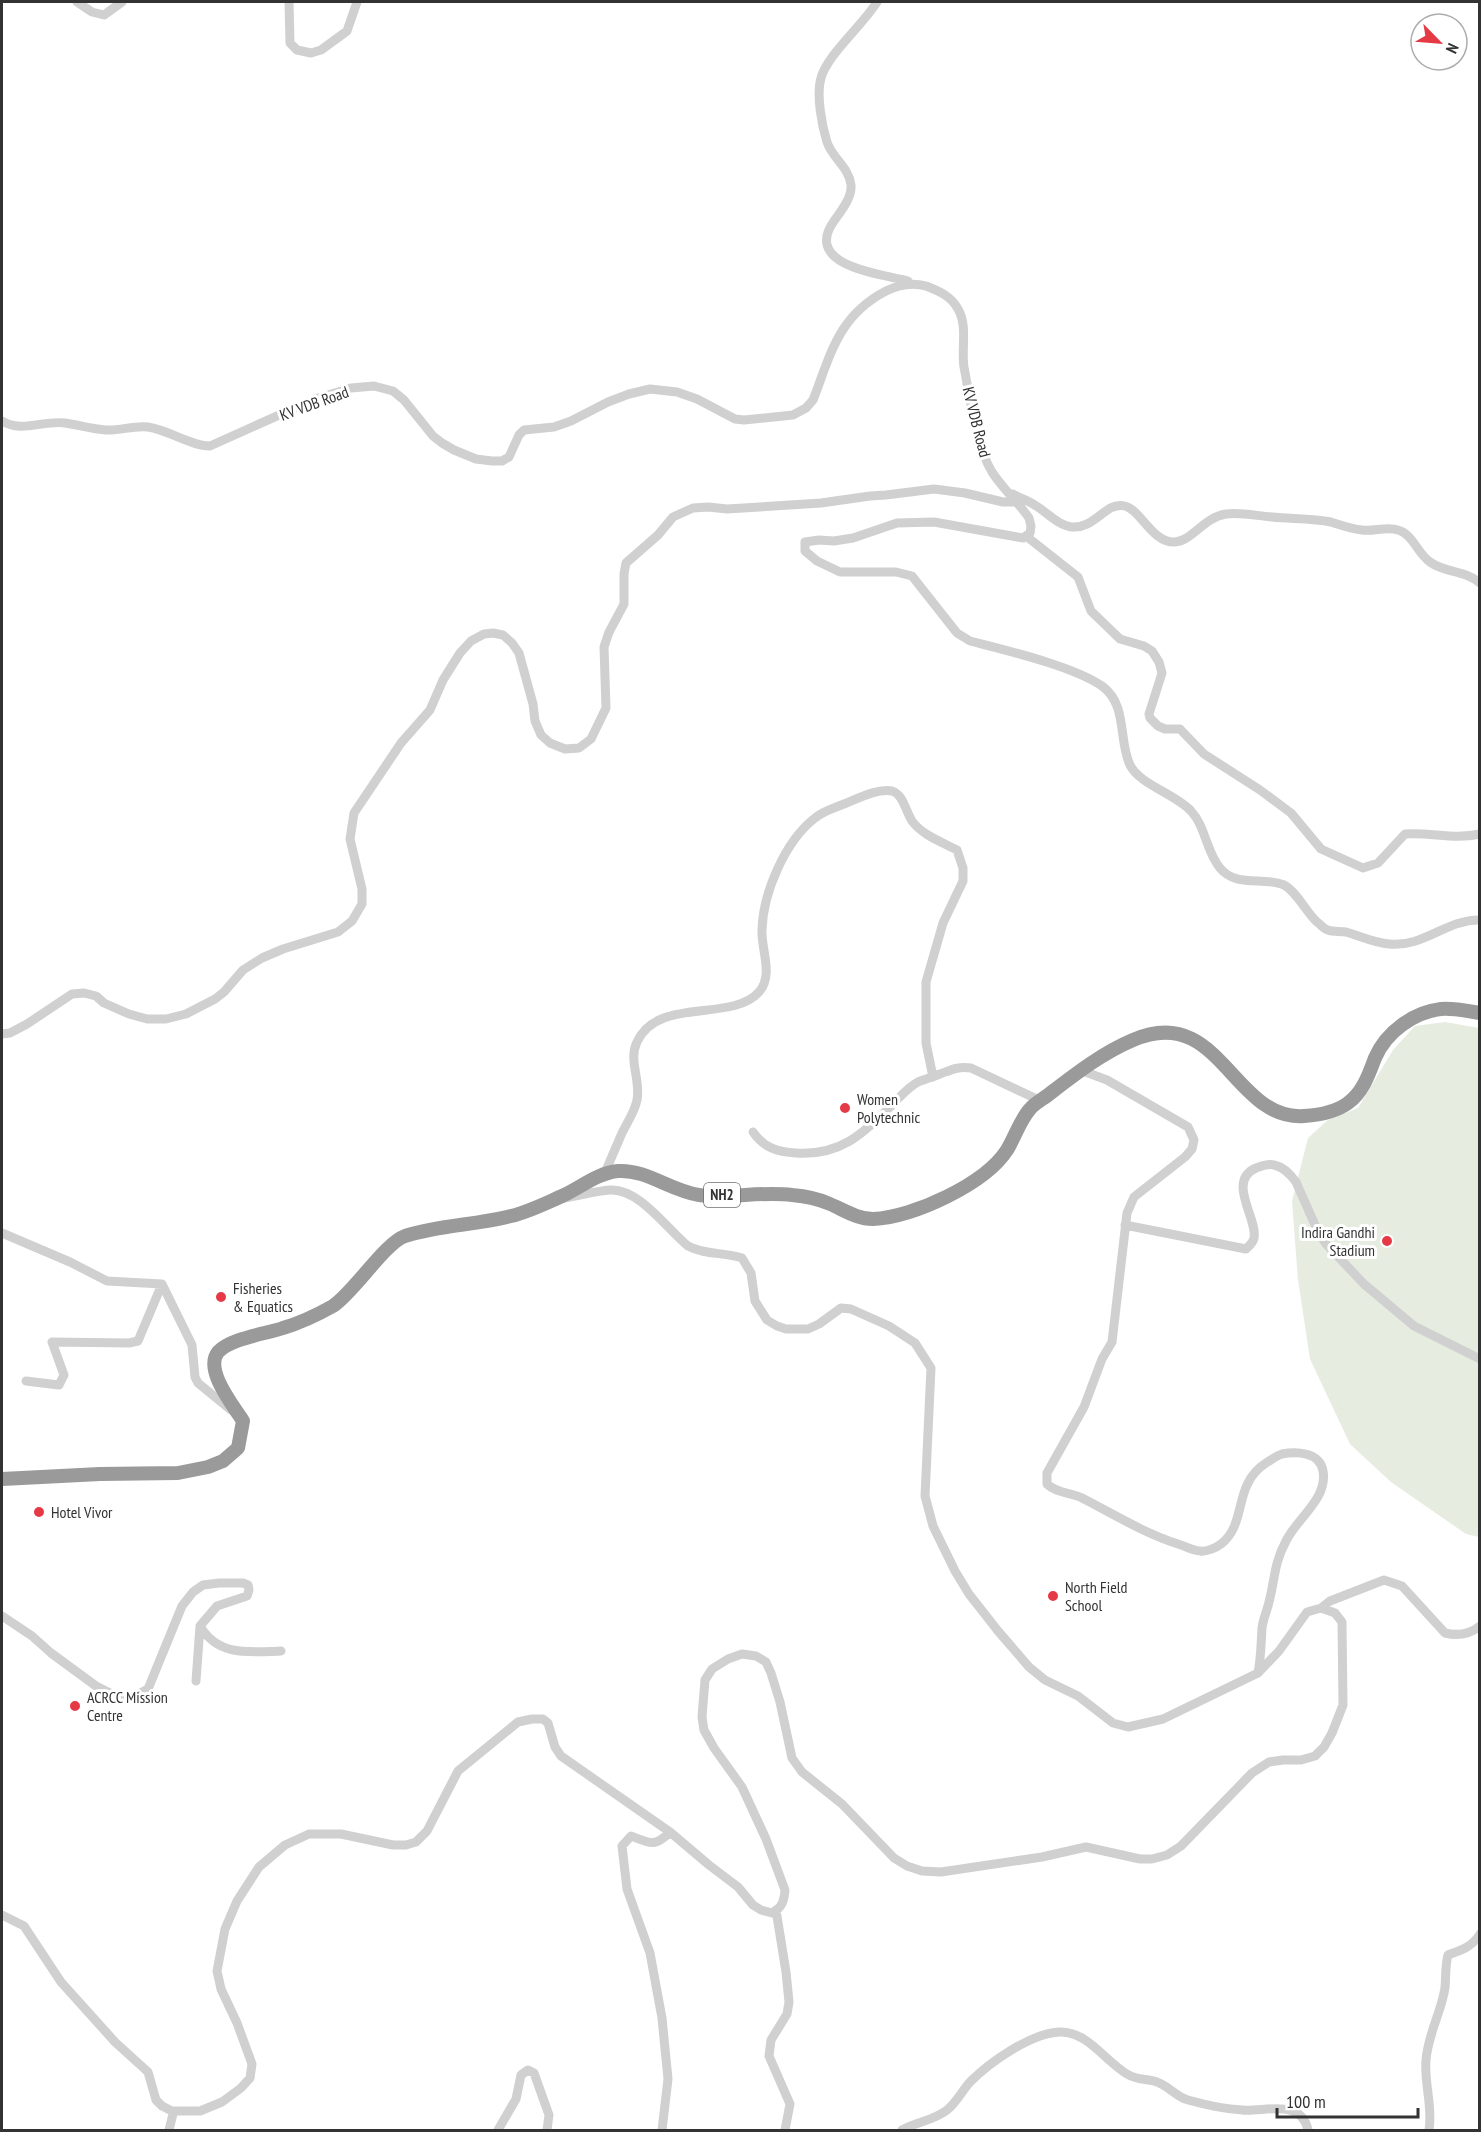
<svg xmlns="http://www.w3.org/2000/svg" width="1481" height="2132" viewBox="0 0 1481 2132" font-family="'PT Sans Narrow',sans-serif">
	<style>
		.green { fill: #e6ecdf }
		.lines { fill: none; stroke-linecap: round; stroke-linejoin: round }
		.minor { stroke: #d0d0d0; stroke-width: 9 }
		.highway { stroke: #9a9a9a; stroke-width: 14 }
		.poi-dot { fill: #e63946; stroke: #fff; stroke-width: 2 }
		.labels { text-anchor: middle; stroke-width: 6; stroke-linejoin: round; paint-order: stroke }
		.shield { fill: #fff; stroke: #707070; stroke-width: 1.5 }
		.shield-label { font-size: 15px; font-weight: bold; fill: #333 }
		.street-label { font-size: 16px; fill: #333; stroke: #fff }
		.poi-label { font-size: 16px; fill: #333; stroke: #fff; text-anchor: start }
	</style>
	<rect width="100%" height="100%" fill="#fff"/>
	<path class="green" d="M1445 1022 1479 1028V1537L1466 1534 1391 1482 1350 1444 1310 1359 1298 1280 1292 1201 1308 1138 1328 1120 1358 1108 1393 1050 1415 1026Z"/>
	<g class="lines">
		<path class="minor" d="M77 2 92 12 104 15 122 2
			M289 2 290 43 297 50 311 53 321 50 347 31 357 2
			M877 2C863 25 827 55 821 78 816 95 822 126 827 142 832 158 849 167 851 185 852 198 841 211 834 221 802 266 881 274 908 281
			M2 421C21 433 44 420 65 423 79 425 92 429 106 430 120 431 134 425 148 427 169 430 190 446 210 446L315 399 351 388 374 386 393 391 404 400 433 436 442 443 454 450 476 459 492 461H502L509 457 519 435 524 430 554 427 571 421 608 402 629 394 650 389 677 392 697 399 735 419 744 420 793 415 806 408 813 400C831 354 838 316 886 291 898 285 912 282 926 286 939 291 951 296 958 309 968 326 961 349 964 367 970 398 976 446 992 472 1003 489 1018 502 1029 518L1031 526 1030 533 1023 538 934 522 897 523 853 538 834 541 819 540 805 542V551L817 561 840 572H896L912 576 957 633 970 641C1005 650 1073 666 1102 686 1128 705 1118 740 1130 765 1139 784 1177 795 1191 811 1206 827 1206 852 1220 868 1236 888 1263 876 1284 885 1297 892 1306 912 1317 922 1320 924 1324 929 1328 930 1333 932 1340 931 1346 932 1360 936 1375 943 1389 944 1423 948 1447 919 1480 920
			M1013 494C1019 498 1027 500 1033 504 1046 511 1058 526 1072 527 1095 529 1106 501 1125 506 1141 510 1152 543 1175 542 1192 541 1204 517 1226 514 1241 512 1257 516 1272 517 1291 519 1312 518 1331 522 1341 525 1351 529 1362 530 1373 532 1387 526 1398 530 1413 534 1417 553 1430 562 1445 573 1465 570 1480 583
			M1026 536 1078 577 1091 611 1120 639 1144 646 1152 651 1159 662 1162 673 1149 714 1150 718 1158 726 1165 729H1180L1204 754 1260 790 1291 813 1321 849 1363 868 1378 863 1405 834C1431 832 1454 840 1480 834
			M2 1034 10 1033 27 1024 72 994 84 993 96 996 104 1003 129 1014 147 1019H166L186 1014 215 999 224 992 243 970 262 958 283 949 338 932 352 921 362 904V889L350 839 354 813 401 743 430 710 443 680 460 653 471 641 484 634 493 633 503 635 512 643 519 653 533 704 535 721 541 735 550 743 565 749 579 748 591 739 606 708 604 647 609 632 624 604V574L626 563 658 535 673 517 693 508 708 507 727 509 821 503 870 496 886 495 934 489 965 493 1003 502H1016
			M1080 1070 1107 1080 1188 1127 1194 1140 1192 1149 1185 1157 1134 1197 1127 1213 1112 1342 1102 1359 1084 1407 1047 1473V1484C1057 1494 1072 1492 1084 1499 1115 1515 1144 1533 1178 1544 1185 1546 1193 1551 1200 1551 1206 1552 1216 1548 1221 1544 1248 1523 1232 1485 1266 1463 1271 1460 1276 1456 1282 1454 1296 1451 1320 1452 1323 1471 1328 1499 1297 1518 1286 1541 1274 1563 1275 1579 1269 1602 1267 1611 1263 1619 1262 1628 1261 1644 1261 1658 1258 1673
			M753 1132C764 1148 778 1152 796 1153 839 1156 862 1135 891 1106 899 1098 908 1087 918 1082 925 1079 933 1077 940 1074 951 1070 958 1066 971 1068L1041 1101
			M604 1175C610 1161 616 1147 622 1133 627 1123 635 1111 637 1100 641 1080 628 1060 637 1042 658 996 731 1023 759 992 774 975 761 950 762 930 763 893 785 841 815 818 823 811 834 808 844 804 857 799 877 788 892 791 903 794 906 812 912 821 922 835 942 842 957 850L963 868V881L943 923 926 982V1043L933 1077
			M564 1198C579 1196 595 1191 610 1190 639 1188 667 1229 688 1246 705 1255 724 1252 742 1258L751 1273 755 1301 767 1320 777 1326 786 1329H808L819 1324 841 1308 851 1309 889 1326 915 1343 931 1368 925 1496 933 1526 955 1571 969 1594 998 1631 1029 1667 1045 1680 1078 1696 1113 1723 1128 1727 1163 1719 1258 1673 1279 1651 1307 1612 1321 1608 1335 1613 1342 1622 1343 1705 1332 1733 1324 1747 1315 1756 1301 1760H1283L1269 1762 1252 1773 1181 1846 1167 1855 1152 1859H1140L1086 1847 1042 1857 941 1872 922 1871 907 1866 894 1858 842 1804 802 1772 792 1758 780 1702 771 1673 766 1662 756 1656 742 1654 728 1659 712 1669 705 1680 702 1717 704 1730 714 1748 742 1787 766 1839 785 1890C784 1902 782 1907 772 1913L761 1910 753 1905 738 1887 709 1865 670 1832C654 1848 650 1843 631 1836L622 1846 627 1889 650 1953 662 2018 668 2079 662 2130
			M1125 1225 1246 1249C1249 1246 1253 1243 1254 1238 1258 1219 1226 1181 1256 1168 1261 1166 1268 1163 1274 1165 1284 1167 1291 1175 1296 1182L1319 1234 1326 1244 1364 1284 1414 1326 1480 1359
			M2 1233 70 1262 107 1281 162 1284 192 1345 195 1377 198 1383 231 1410
			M26 1381 59 1385 64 1375 52 1342 129 1343 138 1341 162 1284
			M1321 1608 1330 1601 1384 1580 1402 1586 1445 1633C1458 1636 1469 1635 1480 1626
			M2 1616 32 1636 51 1653 96 1686 114 1695 135 1696 148 1689 182 1606 193 1592 203 1585 219 1583H243L248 1585 249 1590 247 1596 217 1606 200 1626 196 1681
			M200 1626C218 1657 250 1652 281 1651
			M776 1910 786 1972 789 2002 787 2014 771 2040 769 2056 790 2104 785 2130
			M2 1915 24 1926 61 1982 115 2042 148 2072 156 2100 162 2106 172 2111H200L222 2102 241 2088 250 2078 252 2064 237 2023 221 1989 217 1971 225 1929 237 1901 259 1867 285 1845 309 1834H341L393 1845H406L416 1842 427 1831 458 1771 518 1722 532 1719H543L548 1723 555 1747 561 1756 670 1832
			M169 2130 173 2114 172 2111
			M498 2130 516 2099 521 2075 528 2070 534 2073 549 2115 547 2130
			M902 2130C916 2122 933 2121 947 2110 956 2103 962 2091 970 2082 990 2062 1031 2033 1060 2032 1087 2031 1105 2061 1127 2074 1138 2081 1147 2078 1157 2082 1169 2086 1176 2097 1188 2100 1206 2105 1224 2109 1242 2110 1265 2112 1301 2098 1308 2130
			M1429 2130C1433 2107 1424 2084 1426 2060 1428 2034 1441 2013 1445 1988 1446 1977 1445 1966 1448 1955 1461 1950 1472 1947 1480 1934"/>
		<path class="highway" d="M2 1479 100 1474 178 1473 208 1467 223 1461 238 1448 243 1421C233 1405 204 1370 218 1352 231 1338 266 1334 283 1328 300 1323 317 1315 333 1306 354 1292 385 1243 405 1236 439 1225 476 1225 511 1216 528 1212 546 1203 562 1196 580 1188 597 1173 618 1171 646 1169 671 1191 699 1195 729 1199 761 1191 792 1195 804 1196 819 1199 830 1204 844 1210 857 1219 873 1219 914 1217 985 1184 1007 1150 1015 1137 1020 1120 1030 1109 1034 1104 1043 1099 1048 1095 1074 1075 1102 1053 1133 1040 1220 1002 1233 1121 1304 1116 1319 1115 1336 1112 1348 1103 1363 1092 1369 1074 1375 1058 1386 1032 1414 1012 1441 1009 1453 1008 1468 1011 1480 1013"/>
	</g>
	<g class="poi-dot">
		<circle cx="845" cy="1108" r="6"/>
		<circle cx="1387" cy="1241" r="6"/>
		<circle cx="221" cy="1297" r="6"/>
		<circle cx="39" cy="1512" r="6"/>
		<circle cx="1053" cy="1596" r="6"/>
		<circle cx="75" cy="1706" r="6"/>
	</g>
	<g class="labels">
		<rect class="shield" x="704" y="1183" width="36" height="24" rx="4.5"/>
		<g class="shield-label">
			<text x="722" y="1200">NH2</text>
		</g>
		<g class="street-label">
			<text transform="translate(314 403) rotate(-20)" y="6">KV VDB Road</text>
			<text transform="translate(977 422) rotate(76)" y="6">KV VDB Road</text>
		</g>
		<g class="poi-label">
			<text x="857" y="1105">Women<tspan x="857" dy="18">Polytechnic</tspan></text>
			<text x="1375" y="1238" text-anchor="end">Indira Gandhi<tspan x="1375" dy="18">Stadium</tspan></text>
			<text x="233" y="1294">Fisheries<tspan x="233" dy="18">&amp; Equatics</tspan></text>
			<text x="51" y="1518">Hotel Vivor</text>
			<text x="1065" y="1593">North Field<tspan x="1065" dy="18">School</tspan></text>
			<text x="87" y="1703">ACRCC Mission<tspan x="87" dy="18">Centre</tspan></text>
		</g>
	</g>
	<rect width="1481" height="2132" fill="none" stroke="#333333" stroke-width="6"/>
	<g transform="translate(1439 42) rotate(115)"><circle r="28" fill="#ffffff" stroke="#adadad" stroke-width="1.5"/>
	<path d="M0-4.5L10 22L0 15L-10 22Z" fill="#e63946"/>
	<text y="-9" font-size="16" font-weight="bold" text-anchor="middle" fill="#333333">N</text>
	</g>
	<path d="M1277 2108v9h141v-9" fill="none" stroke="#333333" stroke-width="3"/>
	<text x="1286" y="2108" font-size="18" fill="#333333" stroke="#ffffff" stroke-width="4.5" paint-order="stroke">100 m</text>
</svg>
